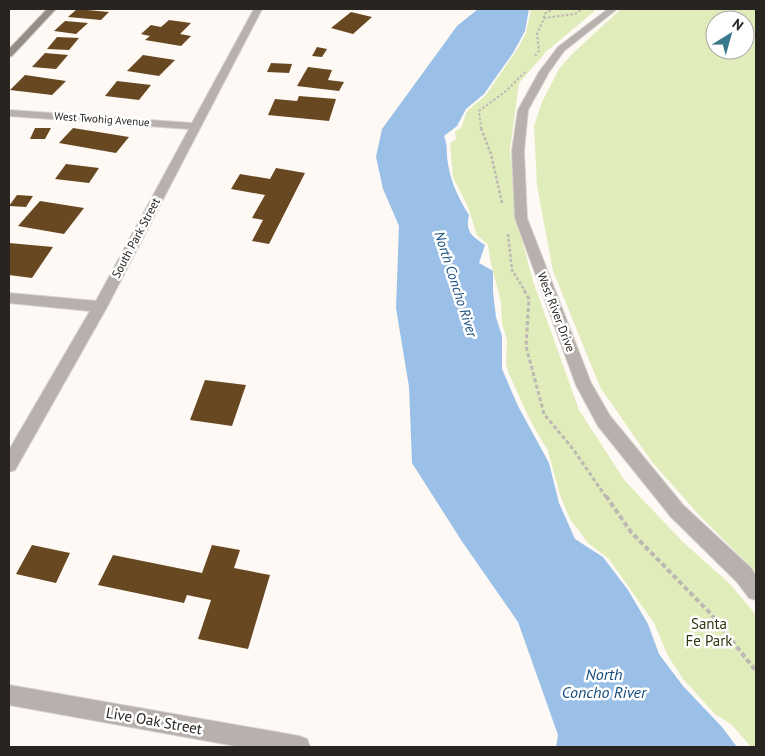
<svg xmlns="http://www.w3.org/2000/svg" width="765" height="756" viewBox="0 0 765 756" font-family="'PT Sans',sans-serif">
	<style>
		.green { fill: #e1ecbb; fill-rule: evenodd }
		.water { fill: #9ac0e8 }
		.building { fill: #684820 }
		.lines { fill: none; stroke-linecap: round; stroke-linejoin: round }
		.street-casing { stroke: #d7d3ce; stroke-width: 2 }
		.secondary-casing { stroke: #d7d3ce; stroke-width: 2 }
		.path-far3 { stroke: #bdb8b4; stroke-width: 2; stroke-dasharray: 2.5 2; stroke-linecap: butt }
		.path-far2 { stroke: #bdb8b4; stroke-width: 2.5; stroke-dasharray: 3 2; stroke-linecap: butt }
		.path-far1 { stroke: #bdb8b4; stroke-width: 3; stroke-dasharray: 4 2.5; stroke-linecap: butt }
		.path { stroke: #bdb8b4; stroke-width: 4; stroke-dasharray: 5 3; stroke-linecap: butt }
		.street { fill: #b7b0ad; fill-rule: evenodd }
		.secondary { fill: #968c87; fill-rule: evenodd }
		.labels { text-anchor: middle; stroke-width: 5; stroke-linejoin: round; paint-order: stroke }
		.far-street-label { font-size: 11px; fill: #282420; stroke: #fff }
		.street-label { font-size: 12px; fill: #282420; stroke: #fff }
		.water-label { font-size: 14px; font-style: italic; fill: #144c7d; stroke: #fff }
		.near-park-label { font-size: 15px; fill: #31370f; stroke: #fff }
		.near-street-label { font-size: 15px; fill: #282420; stroke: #fff }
		.near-water-label { font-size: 16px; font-style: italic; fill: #144c7d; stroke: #fff }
	</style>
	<rect width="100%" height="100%" fill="#fef9f4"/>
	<path class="green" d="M531 9H597L547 51 519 83 510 150 516 217 533 281 579 410 625 481 683 542 730 584 756 615V747H751L732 725 715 714 683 679 668 656 654 623 609 559 588 543 570 519 560 495 548 451 530 420 509 374 506 364 507 340 502 324 501 302 491 264 488 245 477 235 468 207 453 177 450 143 456 139 455 131 461 128 467 111 485 96 518 48 526 33Z
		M621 9H756V572L700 516 652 462 600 387 553 271 537 186 534 126 542 102 559 69 573 53ZM715 20H745V50H715Z"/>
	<path class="water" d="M478 9H529L525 31 513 53 484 94 466 109 457 126 444 136C448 146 446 153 448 164 451 183 459 199 469 215 465 232 472 236 485 245L479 263 493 271V292L496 317 502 336V369L518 406 549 463 559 503 575 539 603 557 628 590 648 624 659 654 683 686 722 727 737 747H556L558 735 518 622 461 540 412 463 409 387 396 308 399 226 383 189 376 157 382 129 457 26Z"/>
	<path class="building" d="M77 9 109 12 101 20 68 17Z
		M351 12 372 17 353 34 331 28Z
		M169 20 191 23 180 34 191 36 181 46 145 40 150 36 141 34 151 25 161 27Z
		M65 21 88 23 76 34 54 31Z
		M57 37 79 38 69 50 47 49Z
		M317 47 327 49 322 57 312 56Z
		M45 53 68 55 56 69 32 67Z
		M143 55 175 60 159 76 127 71Z
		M271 63 292 64 289 73 267 72Z
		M308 67 332 70 328 80 344 82 339 91 297 86Z
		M25 75 66 81 52 95 10 90Z
		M117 81 151 85 139 100 105 96Z
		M299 96 336 99 329 121 268 115 275 99 297 101Z
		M35 128H51L45 139H30Z
		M73 128 129 137 116 153 59 143Z
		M66 164 99 168 89 183 55 179Z
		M276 168 305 173 269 244 252 241 263 220 252 218 265 195 231 189 240 174 270 179Z
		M17 195 33 196 26 207 9 206Z
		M40 201 84 208 64 234 18 226Z
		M9 243 53 247 32 278 9 275Z
		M205 380 246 385 232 426 190 420Z
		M32 545 70 553 56 583 16 574Z
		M212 545 240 550 234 568 270 575 248 649 198 639 211 600 187 595 184 603 98 585 113 555 202 573Z"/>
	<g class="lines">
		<g class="street-casing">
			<path id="street" d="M254 9H262L107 307 15 470 9 472V450L90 311 9 303V293L96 301 189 129 9 116V110L192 123Z
				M608 9H617L564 51 549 72 528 110 524 151 527 218 591 383 610 416 683 505 751 568 756 576V600L749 598 737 582 671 517 598 426 576 385 515 218 512 151 518 110 539 72 558 47Z
				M9 685 299 736 307 739 310 747H241L9 705Z"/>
		</g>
		<g class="secondary-casing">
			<path id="secondary" d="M47 9H56L12 56 9 57V49Z"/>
		</g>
		<path class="path-far3" d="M544 18V14L553 9
			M535 56 539 51 537 34 544 18 575 14 582 9
			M481 129 479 111 506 91 525 72"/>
		<path class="path-far2" d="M481 128 491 154 502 203
			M508 234 512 270 525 291"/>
		<path class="path-far1" d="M524 290 529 299 526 346 544 414 573 449 606 497"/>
		<path class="path" d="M606 496 631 532 710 613 756 671"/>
		<use href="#street" class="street"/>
		<use href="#secondary" class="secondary"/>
	</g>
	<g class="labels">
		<g class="far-street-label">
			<text transform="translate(102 119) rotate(4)" y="4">West Twohig Avenue</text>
		</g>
		<g class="street-label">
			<text transform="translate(136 238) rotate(-62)" y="4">South Park Street</text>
			<text transform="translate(556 312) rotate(69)" y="4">West River Drive</text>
		</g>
		<g class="water-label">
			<text transform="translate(456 284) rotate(72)" y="5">North Concho River</text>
		</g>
		<g class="near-park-label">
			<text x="709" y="629">Santa<tspan x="709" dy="17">Fe Park</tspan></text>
		</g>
		<g class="near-street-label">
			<text transform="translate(154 721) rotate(10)" y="5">Live Oak Street</text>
		</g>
		<g class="near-water-label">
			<text x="604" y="680">North<tspan x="604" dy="18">Concho River</tspan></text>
		</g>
	</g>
	<rect width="765" height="756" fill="none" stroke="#282420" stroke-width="20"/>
	<g transform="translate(730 35) rotate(37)"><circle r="24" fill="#ffffff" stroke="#a9a7a6"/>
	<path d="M0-4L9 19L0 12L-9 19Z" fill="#38798c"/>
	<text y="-8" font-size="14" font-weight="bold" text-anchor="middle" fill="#282420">N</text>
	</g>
</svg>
